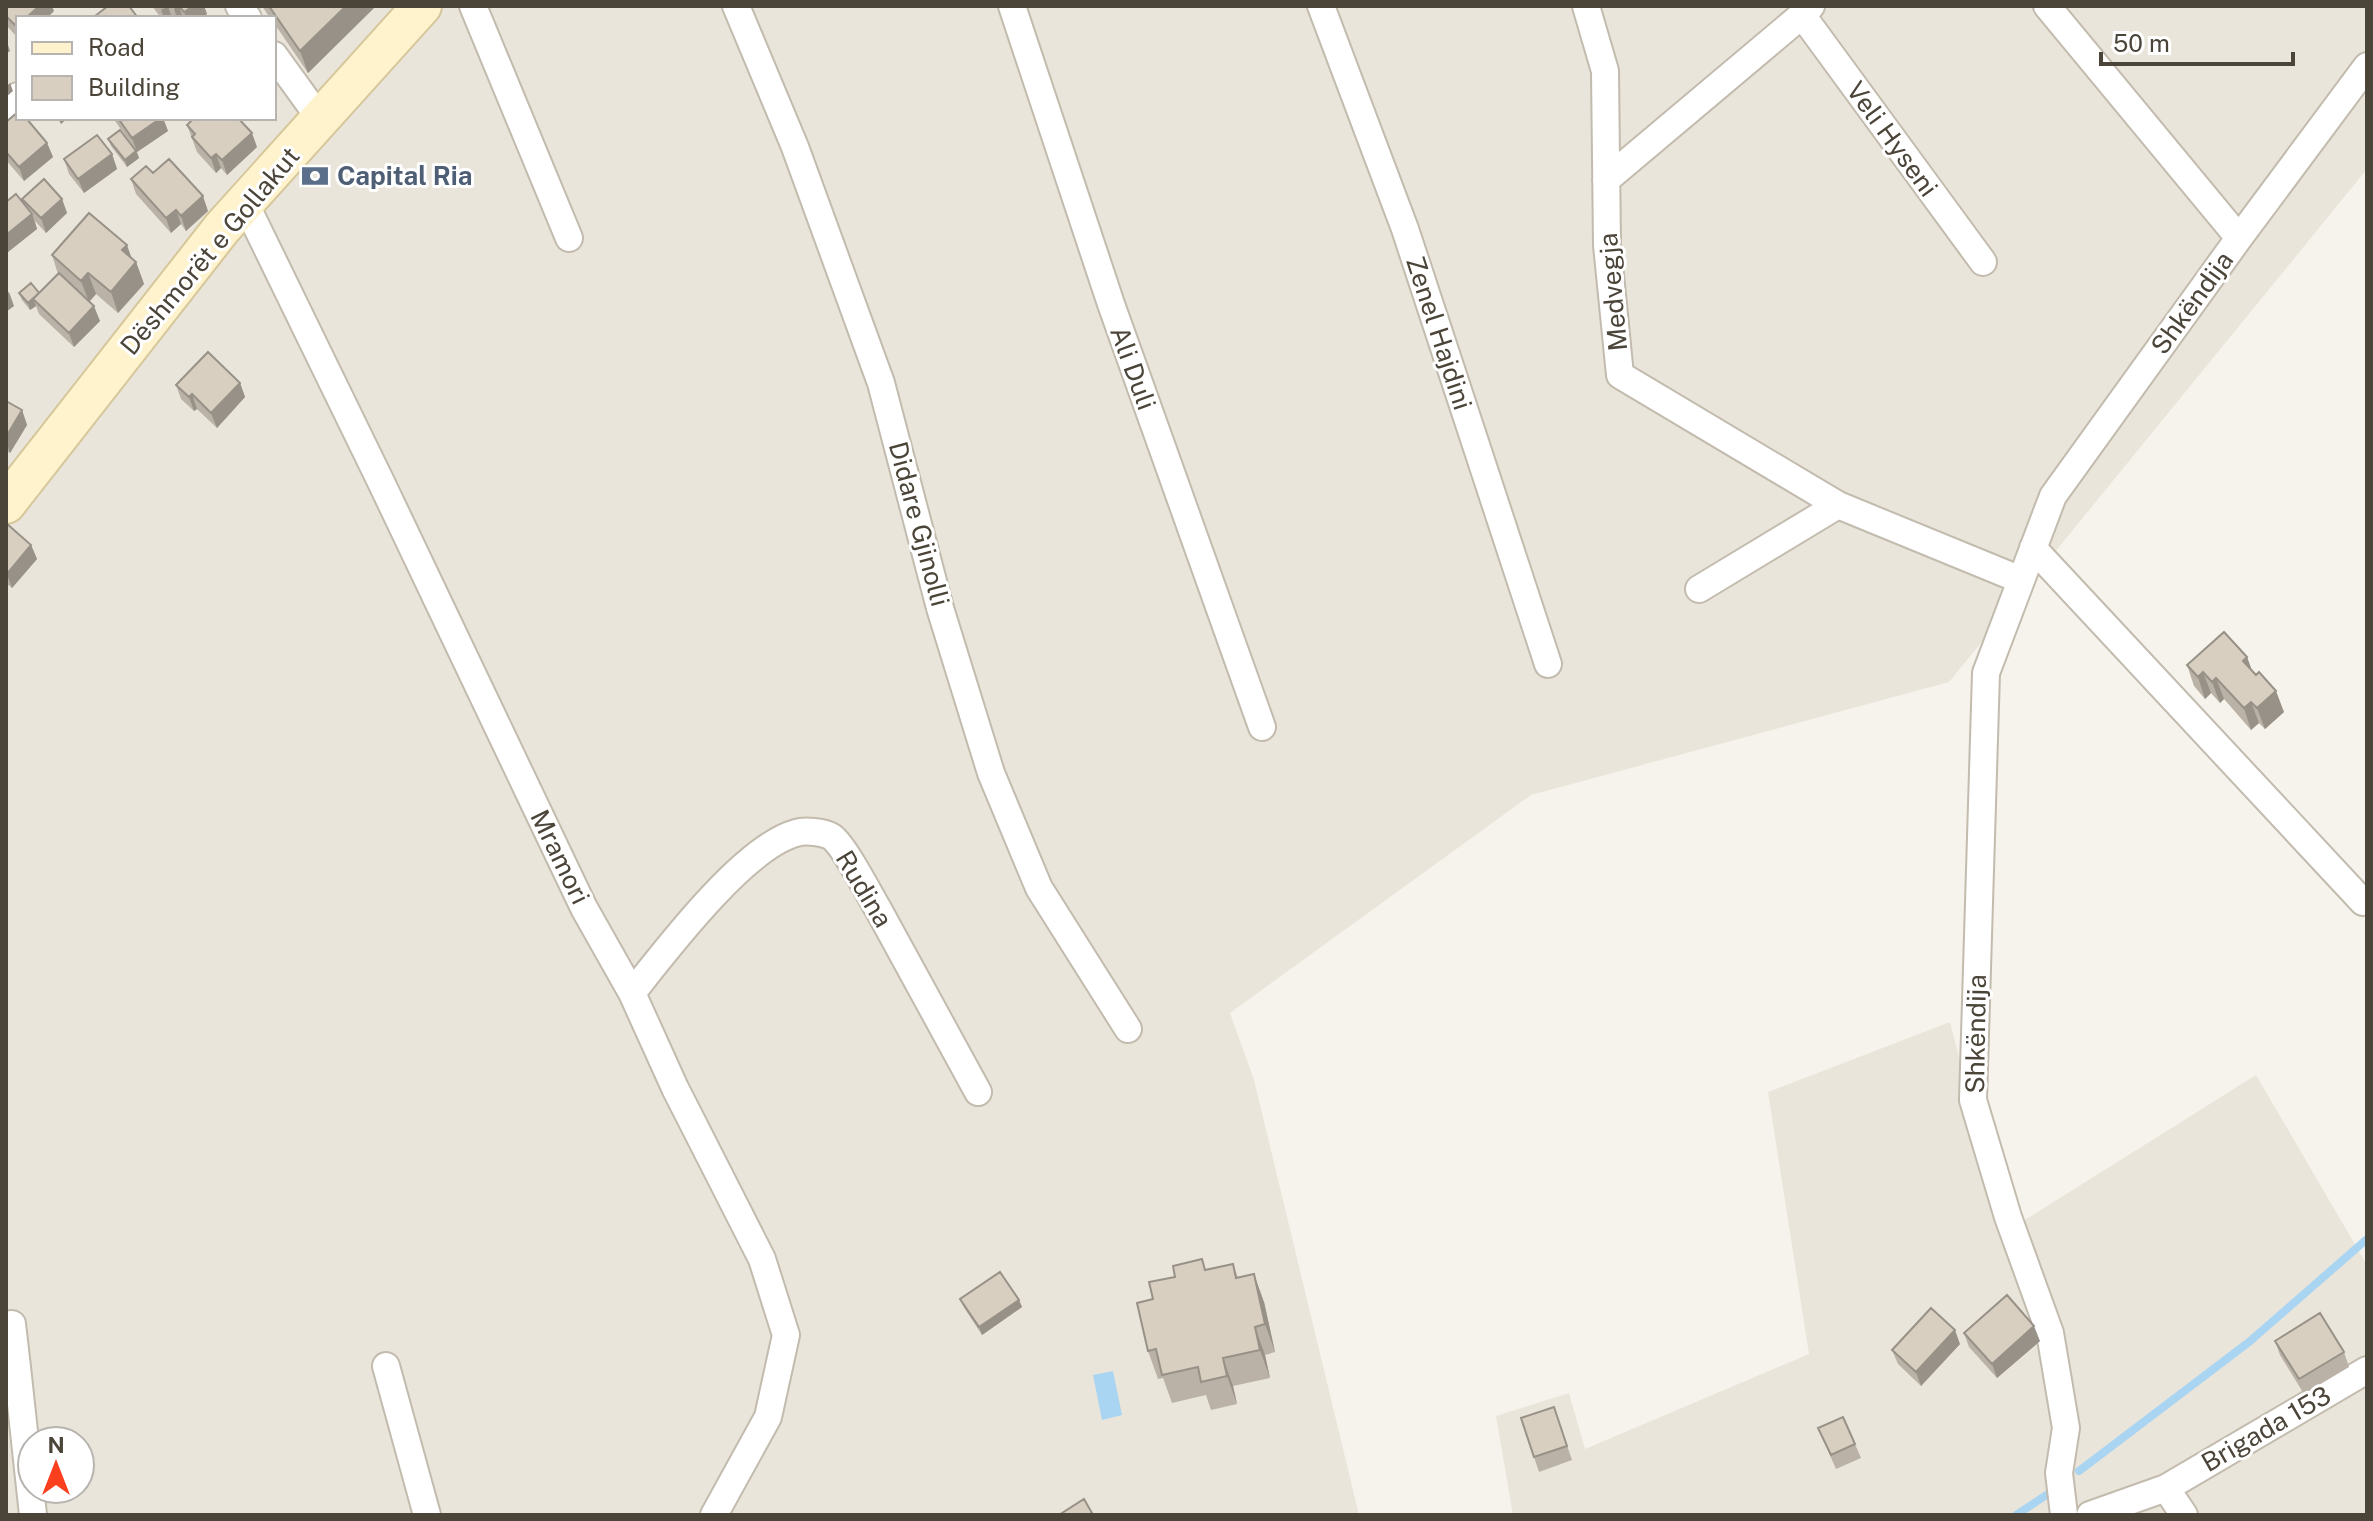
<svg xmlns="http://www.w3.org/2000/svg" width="2373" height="1521" viewBox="0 0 2373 1521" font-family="'Public Sans',sans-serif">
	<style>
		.residential { fill: #eae5da; fill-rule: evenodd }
		.water { fill: #a9d4f2 }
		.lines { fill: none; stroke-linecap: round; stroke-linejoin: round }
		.stream { stroke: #a9d4f2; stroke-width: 8 }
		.street-casing { stroke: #c2bbae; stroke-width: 30 }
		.secondary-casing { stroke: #d6c79b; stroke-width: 42 }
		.street { stroke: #fff; stroke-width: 26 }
		.secondary { stroke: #fff3cd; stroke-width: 38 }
		.wall { fill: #bab2a6 }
		.shaded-wall { fill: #979187 }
		.building { fill: #d8cfc1; stroke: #979187; stroke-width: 2 }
		.labels { text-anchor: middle; stroke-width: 6; stroke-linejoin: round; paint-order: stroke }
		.street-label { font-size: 26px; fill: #4b4439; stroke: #fff }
		.service-label { font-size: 26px; font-weight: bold; fill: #4e5e75; stroke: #fff; text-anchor: start }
	</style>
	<rect width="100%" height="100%" fill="#f6f3ec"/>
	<path class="residential" d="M6 6H2367V169L1949 682 1531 795 1230 1013 1254 1080 1359 1515H6ZM18 18H274V118H18ZM32 1441H80V1489H32Z
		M1950 1022 2004 1233 2256 1075 2367 1265V1515H1513L1496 1416 1569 1393 1585 1449 1809 1354 1768 1092Z"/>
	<path class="water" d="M1113 1371 1122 1415 1102 1420 1093 1375Z"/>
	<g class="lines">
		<path class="stream" d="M2079 1471 2249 1342 2367 1239
			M2016 1515 2051 1492"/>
		<g class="street-casing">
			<path id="street" d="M239 6 248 18
				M473 6 569 238
				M736 6 795 147 881 383 940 608 991 773 1039 888 1128 1029
				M1012 6 1111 304 1262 727
				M1321 6 1405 229 1548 664
				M1586 6 1605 71 1607 245 1620 375 1838 505 2021 580
				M1811 6 1802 15 1983 262
				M2047 6 2239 238
				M274 55 321 120
				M6 107 18 96
				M1606 180 1802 15
				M245 203 381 482 584 908 632 993 675 1088 762 1259 786 1335 768 1417 714 1515
				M2033 548 2363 902
				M1699 589 1838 505
				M632 993C666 950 744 847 796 833 805 830 824 832 832 837 845 847 869 894 878 909 911 970 945 1031 978 1092
				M12 1324 17 1367
				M386 1366 427 1515
				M6 1372 17 1367 33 1515
				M2166 1488 2184 1515
				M2064 1515 2059 1473 2066 1428 2050 1333 2008 1217 1973 1100 1986 673 2053 496 2239 238 2367 66
				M2090 1515 2166 1488 2367 1370"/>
		</g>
		<g class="secondary-casing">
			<path id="secondary" d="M6 504 222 228 422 6"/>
		</g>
		<use href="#street" class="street"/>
		<use href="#secondary" class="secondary"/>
	</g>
	<path class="wall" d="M6 6 54 11 18 18V38L6 25Z
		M152 6H204L207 14 201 18H161Z
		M262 6H376L308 73 274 23V18H270Z
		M113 118H163L168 131 137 152V151L139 158 127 167 111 146 108 139 135 149Z
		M6 122 47 143 53 157 24 181 6 160Z
		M187 125 257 147 227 175 221 168 216 173 197 152Z
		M112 154 117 169 84 193 69 174 64 159Z
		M153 173 208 211 186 231 181 224 171 233 136 194 131 179Z
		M22 199H62L67 213 46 233 35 221 37 229 8 252 6 249V202L24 204Z
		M52 255 132 258 136 262 144 284 118 313 96 294 89 302 100 321 74 347 39 314 36 306 30 310 22 300 19 293H39L58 274Z
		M240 383 245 397 217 428 197 409 194 411 181 399 176 385Z
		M6 401 22 410 27 425 10 453 6 451Z
		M6 523 31 545 37 559 12 588 6 583Z
		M2247 657 2252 671 2284 712 2265 729 2259 723 2251 730 2224 699 2220 703 2211 693 2205 699 2194 686 2187 665Z
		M1233 1264 1238 1278 1264 1302 1275 1352 1265 1355 1270 1378 1233 1386 1237 1404 1211 1410 1206 1395 1172 1403 1163 1378 1158 1379 1148 1351 1153 1299 1206 1270Z
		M960 1299 1019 1300 1022 1307 982 1335 963 1306Z
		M1964 1333 2040 1341 1997 1378 1969 1347Z
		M2275 1341 2344 1352 2349 1367 2304 1394 2280 1355Z
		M1960 1344 1921 1386 1898 1364 1892 1350Z
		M1554 1407 1572 1460 1539 1472 1521 1418Z
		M1818 1428 1855 1444 1861 1458 1836 1469Z"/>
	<path class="shaded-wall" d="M39 6H52L54 11 47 18H26Z
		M168 6 172 18H164L161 10Z
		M177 6H179L183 18H177L174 9Z
		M193 6H204L207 14 201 18H186L184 12Z
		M346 6H376L308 73 300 51Z
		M6 39 10 51 6 54Z
		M10 83 13 91 6 97V87Z
		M58 118H68L61 124Z
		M161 118H163L168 131 137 152 132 138Z
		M252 133 257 147 227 175 222 160Z
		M47 143 53 157 24 181 19 167Z
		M136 151 139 158 127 167 125 160Z
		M112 154 117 169 84 193 78 179Z
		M216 154 221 168 216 173 211 158Z
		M203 196 208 211 186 231 181 216Z
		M62 199 67 213 46 233 41 218Z
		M176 210 181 224 171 233 166 218Z
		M32 214 37 229 8 252 6 246V235Z
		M127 245 134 265 136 262 144 284 118 313 111 292 122 250Z
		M88 273 96 294 89 302 81 281Z
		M9 292 14 306 6 312V294Z
		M39 293 33 299 36 306 30 310 28 303Z
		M94 306 100 321 74 347 69 333Z
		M240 383 245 397 217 428 211 413Z
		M192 394 197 409 194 411 189 397Z
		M22 410 27 425 10 453 6 441V437Z
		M31 545 37 559 12 588 7 574Z
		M2247 657 2255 679 2243 661Z
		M2203 672 2211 693 2205 699 2198 677Z
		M2216 678 2224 699 2220 703 2212 682Z
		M2276 691 2284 712 2265 729 2257 708Z
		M2251 702 2259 723 2251 730 2244 708Z
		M1254 1274 1264 1302 1275 1352 1265 1324Z
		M1019 1300 1022 1307 982 1335 979 1327Z
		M2034 1326 2040 1341 1997 1378 1992 1364Z
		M1255 1327 1265 1355 1270 1378 1260 1350Z
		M1955 1330 1960 1344 1921 1386 1916 1372Z
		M1223 1358 1233 1386 1237 1404 1227 1376Z"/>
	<path class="building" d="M6 6H39L26 18H18V26L17 27 6 16Z
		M108 6H129L138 18H97L95 16Z
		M179 6H193L184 12Z
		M269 6H346L300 51Z
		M18 112V118H26L47 143 19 167 6 152V122Z
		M118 118H161L132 138Z
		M194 118H238L252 133 222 160 216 154 211 158 192 137 195 134 187 125Z
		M120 130 136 151 125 160 108 139Z
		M97 135 112 154 78 179 64 159Z
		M169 159 203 196 181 216 176 210 166 218 131 179 146 166 153 173Z
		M44 179 62 199 41 218 22 199Z
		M16 194 32 214 6 235V202Z
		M89 213 127 245 122 250 136 262 111 292 88 273 81 281 52 255Z
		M59 273 94 306 69 333 33 299Z
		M31 283 39 293 28 303 19 293Z
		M208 352 240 383 211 413 192 394 189 397 176 385Z
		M6 401 22 410 6 437Z
		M6 523 31 545 7 574 6 573Z
		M2224 632 2247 657 2243 661 2256 675 2259 672 2276 691 2257 708 2251 702 2244 708 2216 678 2212 682 2203 672 2198 677 2187 665Z
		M1202 1259 1205 1270 1233 1264 1236 1278 1254 1274 1265 1324 1255 1327 1260 1350 1223 1358 1227 1376 1201 1382 1198 1367 1162 1375 1156 1349 1148 1351 1137 1303 1153 1299 1149 1282 1175 1277 1173 1266Z
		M1000 1272 1019 1300 979 1327 960 1299Z
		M2007 1295 2034 1326 1992 1364 1964 1333Z
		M1931 1308 1955 1330 1916 1372 1892 1350Z
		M2320 1313 2344 1352 2299 1379 2275 1341Z
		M1554 1407 1567 1446 1534 1457 1521 1418Z
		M1843 1417 1855 1444 1831 1455 1818 1428Z
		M1084 1499 1092 1513 1088 1515H1059Z"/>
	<defs>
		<g id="bank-bare" transform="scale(2.16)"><path d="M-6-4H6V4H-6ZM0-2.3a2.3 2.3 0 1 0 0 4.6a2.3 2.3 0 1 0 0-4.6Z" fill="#5c6f8a" stroke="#fff" stroke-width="2.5" paint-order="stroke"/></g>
	</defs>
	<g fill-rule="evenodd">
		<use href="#bank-bare" x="315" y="176"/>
	</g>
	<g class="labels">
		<g class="street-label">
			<text transform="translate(1892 139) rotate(54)" y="9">Veli Hyseni</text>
			<text transform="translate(210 251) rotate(-50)" y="9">Dëshmorët e Gollakut</text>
			<text transform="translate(1613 292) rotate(-95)" y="9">Medvegja</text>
			<text transform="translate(2192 303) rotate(-54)" y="9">Shkëndija</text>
			<text transform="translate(1439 333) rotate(72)" y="9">Zenel Hajdini</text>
			<text transform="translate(1133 368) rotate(70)" y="9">Ali Duli</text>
			<text transform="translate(919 524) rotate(75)" y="9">Didare Gjinolli</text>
			<text transform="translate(560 857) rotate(64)" y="9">Mramori</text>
			<text transform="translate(864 889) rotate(59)" y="9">Rudina</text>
			<text transform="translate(1976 1034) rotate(-89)" y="9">Shkëndija</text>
			<text transform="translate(2266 1429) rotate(-30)" y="9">Brigada 153</text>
		</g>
		<g class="service-label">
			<text x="337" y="185">Capital Ria</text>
		</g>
	</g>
	<rect width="2373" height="1521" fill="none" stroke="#4b4439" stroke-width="16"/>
	<rect x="16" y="16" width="260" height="104" fill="#ffffff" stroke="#b7b4b0" stroke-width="2"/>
	<rect x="32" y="42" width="40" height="12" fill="#fff3cd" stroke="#b7b4b0" stroke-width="2"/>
	<text x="88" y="56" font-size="24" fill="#4b4439">Road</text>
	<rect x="32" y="76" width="40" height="24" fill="#d8cfc1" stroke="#b7b4b0" stroke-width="2"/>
	<text x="88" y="96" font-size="24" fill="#4b4439">Building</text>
	<g transform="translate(56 1465)"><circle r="38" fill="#ffffff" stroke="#b7b4b0" stroke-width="2"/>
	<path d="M0-6L14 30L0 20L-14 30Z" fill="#fc3f1d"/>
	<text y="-12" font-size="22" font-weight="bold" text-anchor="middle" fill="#4b4439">N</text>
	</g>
	<path d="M2101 52v12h192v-12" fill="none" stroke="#4b4439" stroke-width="4"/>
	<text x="2113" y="52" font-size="24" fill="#4b4439" stroke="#ffffff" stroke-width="6" paint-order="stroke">50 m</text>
</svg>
